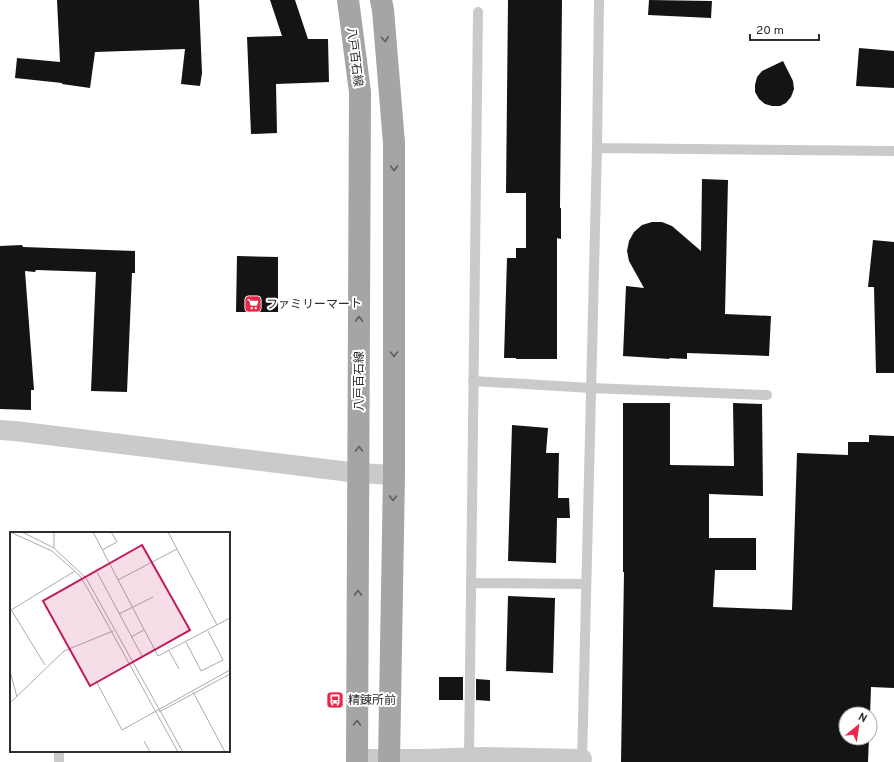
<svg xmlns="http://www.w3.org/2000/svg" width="894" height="762" viewBox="0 0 894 762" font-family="Overpass,'Noto Sans JP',sans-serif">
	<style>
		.building { fill: #141414 }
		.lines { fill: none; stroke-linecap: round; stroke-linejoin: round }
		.service { stroke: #cacaca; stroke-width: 10 }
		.minor { stroke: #cacaca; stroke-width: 20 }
		.primary { stroke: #a5a5a5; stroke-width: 22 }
		.oneway { stroke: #5d5d5d }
		.labels { text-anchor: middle; stroke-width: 4; stroke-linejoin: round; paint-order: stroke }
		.street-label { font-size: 12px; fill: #2d2d2d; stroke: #fff }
		.poi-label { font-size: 12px; fill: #2d2d2d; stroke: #fff; text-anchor: start }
		.inset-road { fill: none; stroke: #ababab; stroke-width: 1 }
		.view { fill: #c2185b; fill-opacity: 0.15; stroke: #c2185b; stroke-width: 2 }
		.inset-edge { fill: none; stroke: #2d2d2d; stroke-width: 2 }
	</style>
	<rect width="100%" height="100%" fill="#fff"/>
	<path class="building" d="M57 0H199L202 73 200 86 181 84 185 49 95 52 90 88 62 84V83L15 78 17 58 60 62Z
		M270 0H295L308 39H328L329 82 276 84 277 133 251 134 247 37 282 36Z
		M508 0H562L560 208H561V239L557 238V359H516V358H504L507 258H516V248H526V193H506Z
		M649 0 712 1 711 18 648 15Z
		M859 48 894 51V88L856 86Z
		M783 61 793 81 794 89 791 97 786 103 780 106H772L765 104 759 99 755 92V85L757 77 762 71Z
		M702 179 728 180 725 314 771 316 769 356 687 353V359L669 358 670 359 623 356 626 286 644 288 629 261 627 251 629 241 634 232 642 225 652 222H662L672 226 701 251Z
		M873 240 894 242V373H876L874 287H868Z
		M22 245 23 247 135 251V273H132L127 392 91 391 96 272 36 270 35 272 25 271 34 390H31V410L0 409V246Z
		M237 256 278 257V312H236Z
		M623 403H670V465L734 466 733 403 762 404 763 496 709 494V538H756V570H715L713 607 792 610 797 453 848 455V442H869V435L894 436V688L871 687 870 716V714H846V738H869L868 762H621L624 572H623Z
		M512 425 548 428 546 453H559L558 498H569L570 518H557L556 563 508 561Z
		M508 596 555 598 553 673 506 671Z
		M439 677H463V700H439Z
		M476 679 490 680V701L476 700Z"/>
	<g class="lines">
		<path class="service" d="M597 148 894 151
			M473 381 591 388 767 395
			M471 583 586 584
			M469 757 478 12
			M59 762V751
			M582 762 597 148 599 0"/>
		<path class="minor" d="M0 430 15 431 358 473 394 475
			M357 759H423L484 757 582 759"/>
		<path class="primary" d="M348 0 360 92 357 762
			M381 0 383 10 394 143V475L389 762"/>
	</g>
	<defs><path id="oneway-chevron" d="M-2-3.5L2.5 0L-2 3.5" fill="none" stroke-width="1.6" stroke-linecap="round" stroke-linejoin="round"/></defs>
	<g class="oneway">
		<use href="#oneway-chevron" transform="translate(385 39) rotate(85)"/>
		<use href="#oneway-chevron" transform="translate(394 168) rotate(90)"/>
		<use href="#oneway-chevron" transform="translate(359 319) rotate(-90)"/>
		<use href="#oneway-chevron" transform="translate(394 354) rotate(90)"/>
		<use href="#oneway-chevron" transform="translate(359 449) rotate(-90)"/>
		<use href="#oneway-chevron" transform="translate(393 498) rotate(91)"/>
		<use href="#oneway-chevron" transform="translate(358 593) rotate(-90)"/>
		<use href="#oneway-chevron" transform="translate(357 723) rotate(-90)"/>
	</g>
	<defs>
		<g id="supermarket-square" transform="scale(0.9)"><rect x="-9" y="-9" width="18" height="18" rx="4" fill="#eb2749" stroke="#fff"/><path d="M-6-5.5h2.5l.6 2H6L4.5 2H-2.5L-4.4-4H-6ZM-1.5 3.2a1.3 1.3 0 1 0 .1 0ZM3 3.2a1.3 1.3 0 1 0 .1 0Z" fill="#fff"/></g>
		<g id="bus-square" transform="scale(0.9)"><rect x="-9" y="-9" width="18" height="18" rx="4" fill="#eb2749" stroke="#fff"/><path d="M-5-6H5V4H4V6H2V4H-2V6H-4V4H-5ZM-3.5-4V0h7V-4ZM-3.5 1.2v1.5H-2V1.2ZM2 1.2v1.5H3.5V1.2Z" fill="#fff"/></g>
	</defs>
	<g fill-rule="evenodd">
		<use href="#supermarket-square" x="253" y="304"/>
		<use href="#bus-square" x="335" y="700"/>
	</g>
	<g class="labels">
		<g class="street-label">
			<text transform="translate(355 57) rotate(83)" y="4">八戸百石線</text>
			<text transform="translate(359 381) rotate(-90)" y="4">八戸百石線</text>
		</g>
		<g class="poi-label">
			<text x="266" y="308">ファミリーマート</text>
			<text x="348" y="704">精錬所前</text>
		</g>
	</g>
	<g transform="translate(10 532)">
		<rect width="220" height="220" fill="#fff"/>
		<path class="inset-road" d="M0 0 42 19 69 43 78 57 168 220M12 0 44 16 76 46 173 220M83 0 148 124 220 86M158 0 207 93M44 16V0M92 18 107 10 101 0M87 40 132 124M108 48 167 17M0 76 35 133M1 78 65 39M109 82 143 65M121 105 134 98M176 110 191 139 213 128 198 99M159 119 169 137M122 130 145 117M0 139 7 165M86 149 112 198 220 138M183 160 215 220M0 171 54 119 103 99M149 180 220 142M134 209 140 220"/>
		<path class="view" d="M132 13 180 98 80 154 33 69Z"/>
		<rect width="220" height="220" class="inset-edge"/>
	</g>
	<g transform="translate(858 726) rotate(29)"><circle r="19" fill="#ffffff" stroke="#ababab"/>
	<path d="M0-3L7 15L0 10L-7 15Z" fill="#eb2749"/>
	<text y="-6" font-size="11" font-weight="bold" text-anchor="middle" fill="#2d2d2d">N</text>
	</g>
	<path d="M750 34v6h69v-6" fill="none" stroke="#2d2d2d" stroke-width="2"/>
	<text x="756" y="34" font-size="12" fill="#2d2d2d" stroke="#ffffff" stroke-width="3" paint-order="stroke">20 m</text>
</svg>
